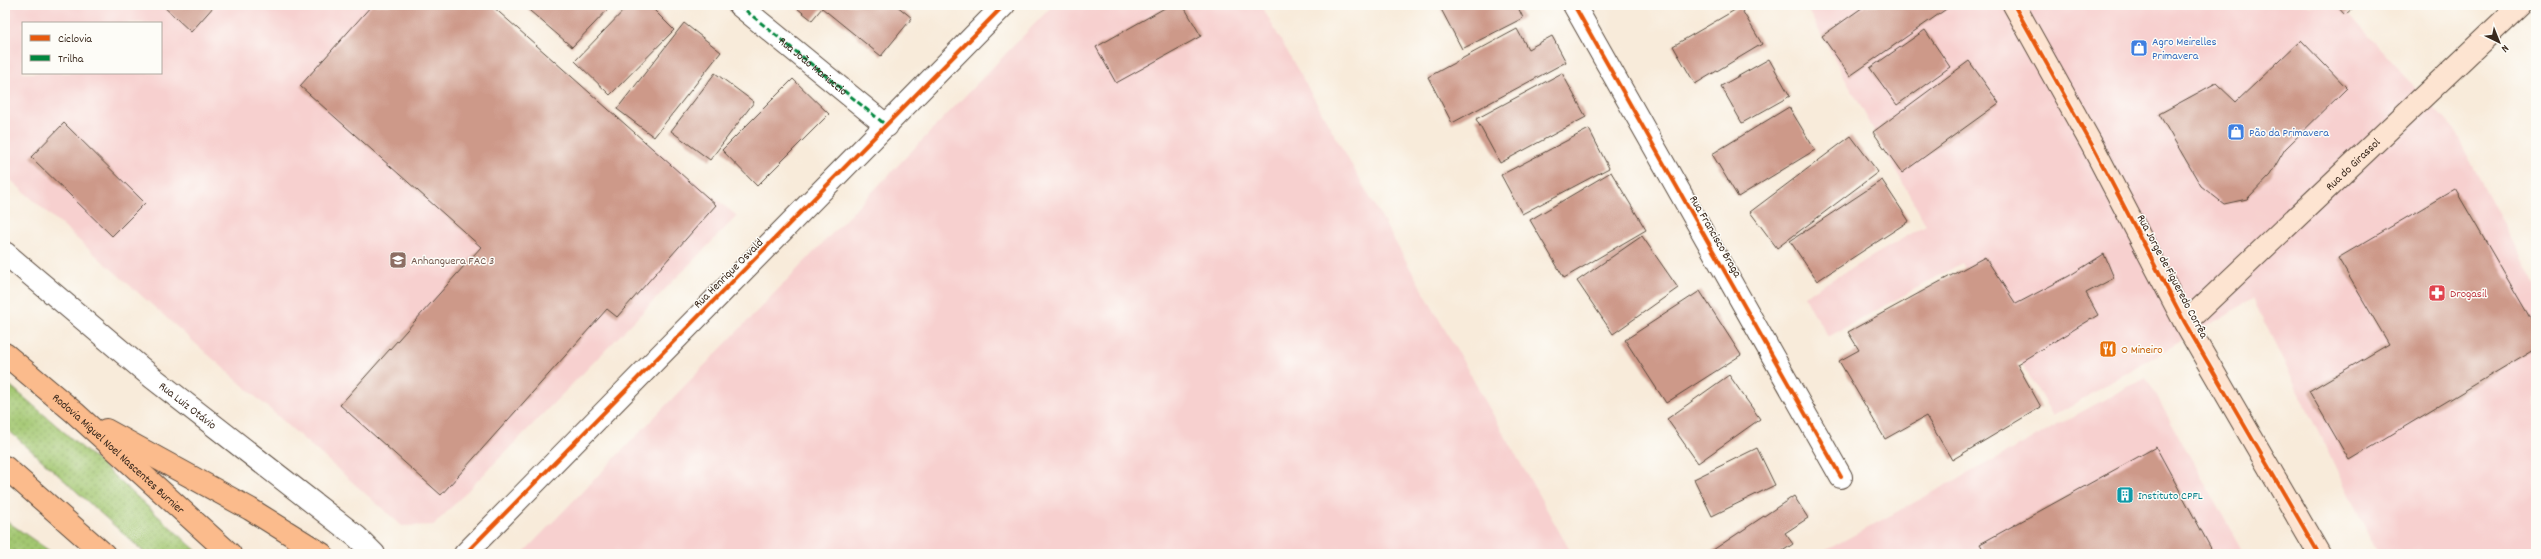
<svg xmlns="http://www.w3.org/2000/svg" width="2541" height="559" viewBox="0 0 2541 559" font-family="Dekko,sans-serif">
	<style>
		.built { fill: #f7d0cf; fill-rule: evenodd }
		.grass { fill: url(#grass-dots); stroke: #6f7848 }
		.building { fill: #cd9989 }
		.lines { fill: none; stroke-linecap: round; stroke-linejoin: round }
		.lane-casing { stroke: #57473a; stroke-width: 24 }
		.street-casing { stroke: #57473a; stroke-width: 24 }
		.secondary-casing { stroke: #57473a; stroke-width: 24 }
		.highway-casing { stroke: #57473a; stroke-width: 24 }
		.lane { stroke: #fff; stroke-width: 22 }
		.street { stroke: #fff; stroke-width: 22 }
		.secondary { stroke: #fde4d1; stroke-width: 22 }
		.highway { stroke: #fbbb8c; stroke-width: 22 }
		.quiet { stroke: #00873e; stroke-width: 3; stroke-dasharray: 6 3; stroke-linecap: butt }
		.cycleway-casing { stroke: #fdfcf7; stroke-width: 6 }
		.cycleway { stroke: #e8590c; stroke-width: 4 }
		.labels { text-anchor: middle; stroke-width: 3; stroke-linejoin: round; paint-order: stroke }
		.shop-label { font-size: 12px; fill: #366cbe; stroke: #fdfcf7; text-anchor: start }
		.street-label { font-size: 12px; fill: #3b2a1e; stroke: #fdfcf7 }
		.education-label { font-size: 12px; fill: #785e54; stroke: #fdfcf7; text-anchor: start }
		.health-label { font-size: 12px; fill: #be3a42; stroke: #fdfcf7; text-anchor: start }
		.food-label { font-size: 12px; fill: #c56008; stroke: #fdfcf7; text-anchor: start }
		.culture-label { font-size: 12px; fill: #0d838f; stroke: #fdfcf7; text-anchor: start }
	</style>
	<defs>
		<pattern id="grass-dots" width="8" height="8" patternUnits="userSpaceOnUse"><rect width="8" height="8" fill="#a3c771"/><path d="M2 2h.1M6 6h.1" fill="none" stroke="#86a25c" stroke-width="1.8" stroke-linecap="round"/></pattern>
	</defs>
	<rect width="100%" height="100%" fill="#fdfcf7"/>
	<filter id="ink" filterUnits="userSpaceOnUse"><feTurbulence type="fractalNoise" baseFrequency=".025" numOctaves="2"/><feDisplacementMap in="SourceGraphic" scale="8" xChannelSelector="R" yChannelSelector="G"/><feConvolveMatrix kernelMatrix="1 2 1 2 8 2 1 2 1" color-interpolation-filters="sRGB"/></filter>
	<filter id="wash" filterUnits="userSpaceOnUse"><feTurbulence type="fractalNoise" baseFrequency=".012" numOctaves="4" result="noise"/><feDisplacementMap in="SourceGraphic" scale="16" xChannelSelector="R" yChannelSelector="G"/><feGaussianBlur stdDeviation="0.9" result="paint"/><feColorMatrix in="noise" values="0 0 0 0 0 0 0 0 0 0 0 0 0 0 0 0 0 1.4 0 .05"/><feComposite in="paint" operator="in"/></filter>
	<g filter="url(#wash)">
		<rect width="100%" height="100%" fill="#f8ebda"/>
		<path class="built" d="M5 5H480L737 216 434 525 402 526 5 175ZM23 23H161V73H23Z
			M1053 5H1261L1572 554H522Z
			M1805 5H2341L2454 130 2536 286V554H2378L2253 299 2053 416 1962 263 1828 337 1804 296 1926 225Z
			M2146 377 2244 554H1819Z"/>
		<path class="grass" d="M5 381 93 457 200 554H146L5 427Z
			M5 520 54 554H5Z"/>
		<g id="blocks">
			<path class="building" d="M162 5H215L191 32Z
				M372 5H491L716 205 617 317 607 309 441 495 340 405 481 247 300 86Z
				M523 5H612L572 47Z
				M629 5H649L674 30 610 95 575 61Z
				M793 5H896L912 18 881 56 822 8 812 20Z
				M1170 5H1183L1201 36 1116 83 1096 47Z
				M1448 5H1517L1523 18 1462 49 1441 9Z
				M1866 5H1952L1850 76 1822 36Z
				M2336 5H2356L2345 15Z
				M1740 7 1762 44 1695 84 1673 46Z
				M684 23 721 52 654 137 617 109Z
				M1517 29 1528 49 1552 36 1566 62 1452 123 1428 77Z
				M1925 30 1950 67 1897 105 1870 68Z
				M2301 40 2347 88 2285 149 2270 175 2247 199 2224 204 2201 186 2159 114 2216 83 2236 102Z
				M1769 59 1790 96 1742 123 1721 86Z
				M1969 61 1999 103 1902 173 1873 132Z
				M715 73 754 102 710 160 671 131Z
				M1562 73 1586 117 1500 163 1476 119Z
				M793 79 829 114 757 186 722 150Z
				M1789 107 1815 150 1738 197 1712 154Z
				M64 123 145 203 112 236 31 157Z
				M1589 129 1609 168 1522 214 1501 175Z
				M1851 136 1878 172 1777 248 1750 212Z
				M1611 172 1646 230 1564 278 1530 220Z
				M1882 180 1909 221 1817 281 1790 241Z
				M2455 189 2536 328V348L2349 460 2309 391 2389 344 2338 258Z
				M1642 236 1678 288 1613 334 1577 281Z
				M2104 254 2114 278 2086 293 2098 315 2017 364 2041 407 1952 460 1926 416 1885 439 1839 361 1859 350 1848 332 1985 257 2016 304 2069 276Z
				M1700 291 1741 355 1666 403 1625 340Z
				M1729 375 1760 419 1698 463 1667 419Z
				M2156 447 2214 554H1986L1980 544Z
				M1757 448 1775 485 1712 516 1694 479Z
				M1794 496 1808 518 1785 533 1793 544 1778 554H1707Z"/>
		</g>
	</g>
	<g filter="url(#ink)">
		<use href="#blocks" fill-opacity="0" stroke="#57473a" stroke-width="1"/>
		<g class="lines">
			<g class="lane-casing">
				<g id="lane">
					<path id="s1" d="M5 253 153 378 357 537 374 554"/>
				</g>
			</g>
			<g class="street-casing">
				<g id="street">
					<path id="s2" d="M739 5 887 126"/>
					<path d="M1574 5 1841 477"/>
					<path d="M465 554 1004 5"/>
				</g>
			</g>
			<g class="secondary-casing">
				<g id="secondary">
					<path d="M2014 5 2092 145 2185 323 2319 554"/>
					<path id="s3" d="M2185 323 2520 5"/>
				</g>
			</g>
			<g class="highway-casing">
				<g id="highway">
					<path id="s4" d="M5 354 75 413 230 554"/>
					<path d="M106 430 250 509 322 554"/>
					<path d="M5 467 104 554"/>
				</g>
			</g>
			<use href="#lane" class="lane"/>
			<use href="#street" class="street"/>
			<use href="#secondary" class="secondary"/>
			<use href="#highway" class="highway"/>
			<path class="quiet" d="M739 5 887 126"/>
			<g class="cycleway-casing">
				<path id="cycleway" d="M1574 5 1841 477
					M2014 5 2092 145 2185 323 2319 554
					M465 554 1004 5"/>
			</g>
			<use href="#cycleway" class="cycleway"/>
		</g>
	</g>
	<defs>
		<g id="shop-square" transform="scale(0.9)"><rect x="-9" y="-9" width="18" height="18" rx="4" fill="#3f7fe0" stroke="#fdfcf7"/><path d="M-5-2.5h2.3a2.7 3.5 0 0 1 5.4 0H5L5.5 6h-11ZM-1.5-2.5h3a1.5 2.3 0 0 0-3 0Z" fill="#fff"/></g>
		<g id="university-square" transform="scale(0.9)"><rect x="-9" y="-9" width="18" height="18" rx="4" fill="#8d6e63" stroke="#fdfcf7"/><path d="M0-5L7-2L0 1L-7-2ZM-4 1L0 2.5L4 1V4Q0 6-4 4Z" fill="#fff"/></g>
		<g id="pharmacy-square" transform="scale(0.9)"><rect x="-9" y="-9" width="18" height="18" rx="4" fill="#e0444e" stroke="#fdfcf7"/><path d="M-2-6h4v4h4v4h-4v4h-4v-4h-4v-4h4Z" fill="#fff"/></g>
		<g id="restaurant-square" transform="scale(0.9)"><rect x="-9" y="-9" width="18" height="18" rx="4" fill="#e8710a" stroke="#fdfcf7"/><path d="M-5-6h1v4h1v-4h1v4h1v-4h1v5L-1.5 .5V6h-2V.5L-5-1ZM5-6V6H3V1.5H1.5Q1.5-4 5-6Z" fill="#fff"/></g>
		<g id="building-square" transform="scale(0.9)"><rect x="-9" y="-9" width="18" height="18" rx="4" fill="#0f9aa8" stroke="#fdfcf7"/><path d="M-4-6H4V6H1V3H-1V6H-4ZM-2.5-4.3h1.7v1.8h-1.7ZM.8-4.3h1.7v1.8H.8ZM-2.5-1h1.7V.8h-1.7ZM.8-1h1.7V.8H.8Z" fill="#fff"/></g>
	</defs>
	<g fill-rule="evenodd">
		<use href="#shop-square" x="2139" y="48"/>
		<use href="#shop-square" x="2236" y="132"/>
		<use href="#university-square" x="398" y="260"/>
		<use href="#pharmacy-square" x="2437" y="293"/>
		<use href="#restaurant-square" x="2108" y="349"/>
		<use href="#building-square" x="2125" y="495"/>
	</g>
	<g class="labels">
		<g class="shop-label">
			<text x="2152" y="45">Agro Meirelles<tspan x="2152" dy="14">Primavera</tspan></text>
			<text x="2249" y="136">Pão da Primavera</text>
		</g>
		<g class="street-label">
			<text dy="4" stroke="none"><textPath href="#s2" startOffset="96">Rua João Mariuccio</textPath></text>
			<text dy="4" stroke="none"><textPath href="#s3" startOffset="231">Rua do Girassol</textPath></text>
			<text transform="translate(1716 236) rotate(60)" y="4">Rua Francisco Braga</text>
			<text transform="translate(728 273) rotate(-45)" y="4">Rua Henrique Osvald</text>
			<text transform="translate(2173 276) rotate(62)" y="4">Rua Jorge de Figueredo Corrêa</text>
			<text dy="4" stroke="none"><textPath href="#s1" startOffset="238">Rua Luiz Otávio</textPath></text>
			<text dy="4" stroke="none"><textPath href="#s4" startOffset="151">Rodovia Miguel Noel Nascentes Burnier</textPath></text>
		</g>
		<g class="education-label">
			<text x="411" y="264">Anhanguera FAC 3</text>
		</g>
		<g class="health-label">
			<text x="2450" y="297">Drogasil</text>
		</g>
		<g class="food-label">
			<text x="2121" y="353">O Mineiro</text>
		</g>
		<g class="culture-label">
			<text x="2138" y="499">Instituto CPFL</text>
		</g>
	</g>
	<rect width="2541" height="559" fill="none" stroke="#fdfcf7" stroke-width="20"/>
	<rect x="22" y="22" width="140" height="52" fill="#fdfcf7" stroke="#afa8a0"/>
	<rect x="30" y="35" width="20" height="6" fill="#e8590c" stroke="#afa8a0"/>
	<text x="58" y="42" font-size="12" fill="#3b2a1e">Ciclovia</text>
	<rect x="30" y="55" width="20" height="6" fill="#00873e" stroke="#afa8a0"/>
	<text x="58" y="62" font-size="12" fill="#3b2a1e">Trilha</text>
	<g transform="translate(2499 42) rotate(137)" stroke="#fdfcf7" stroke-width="3" paint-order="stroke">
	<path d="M0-3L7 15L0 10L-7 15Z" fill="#3b2a1e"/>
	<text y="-6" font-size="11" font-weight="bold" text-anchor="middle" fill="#3b2a1e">N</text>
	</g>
</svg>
